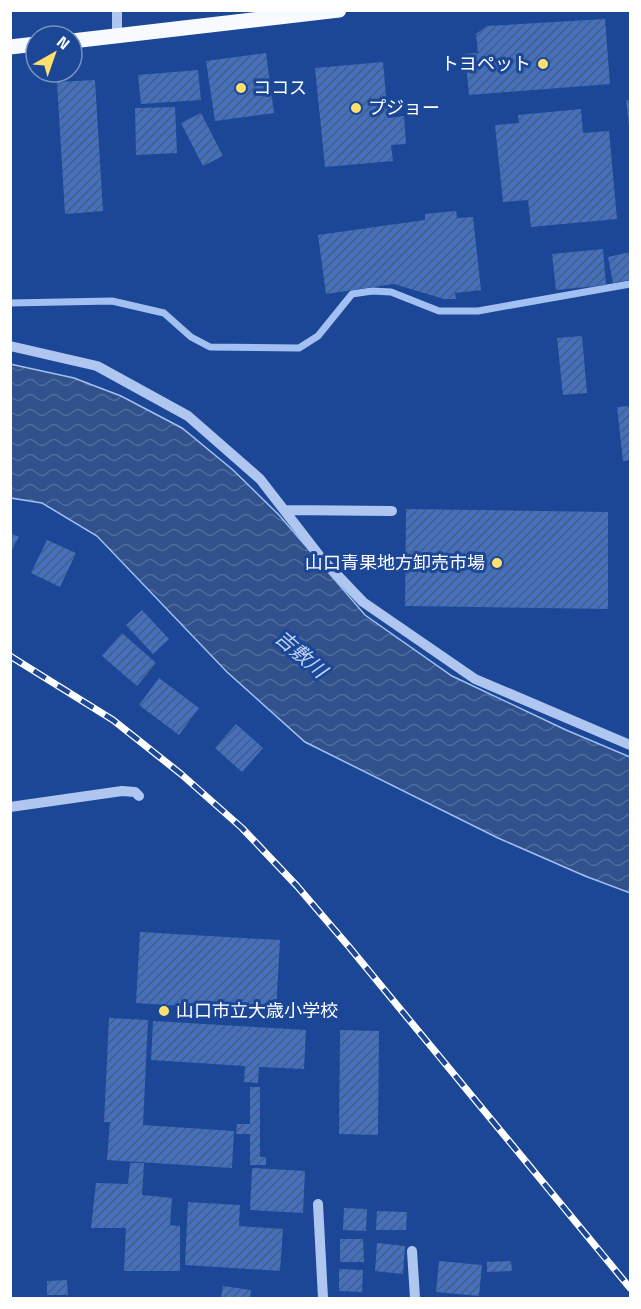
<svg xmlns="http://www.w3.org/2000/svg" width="641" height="1309" viewBox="0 0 641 1309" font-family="'Titillium Web','Noto Sans JP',sans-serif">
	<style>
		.water { fill: url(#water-waves); stroke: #a2c1f2; stroke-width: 1.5 }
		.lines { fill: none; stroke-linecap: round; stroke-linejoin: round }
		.stream { stroke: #a2c1f2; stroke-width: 7 }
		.building { fill: url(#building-hatch) }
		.minor { stroke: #afc7f0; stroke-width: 10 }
		.major { stroke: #f7faff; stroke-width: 15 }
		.rail-casing { stroke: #fff; stroke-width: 7 }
		.rail { stroke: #1b4796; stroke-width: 4.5; stroke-dasharray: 14; stroke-linecap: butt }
		.poi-dot { fill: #ffe06d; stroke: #1b4796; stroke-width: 2 }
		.labels { text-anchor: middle; stroke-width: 6; stroke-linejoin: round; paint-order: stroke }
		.poi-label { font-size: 18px; fill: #fff; stroke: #1b4796; text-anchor: start }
		.water-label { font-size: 20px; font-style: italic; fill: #bbd2f6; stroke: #1b4796 }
	</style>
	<defs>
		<pattern id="water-waves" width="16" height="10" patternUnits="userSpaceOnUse" patternTransform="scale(1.5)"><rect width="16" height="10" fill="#30518b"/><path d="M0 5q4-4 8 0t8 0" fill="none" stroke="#4f6b9c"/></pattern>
		<pattern id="building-hatch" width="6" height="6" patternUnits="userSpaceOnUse" patternTransform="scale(1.5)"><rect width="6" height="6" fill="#4470bd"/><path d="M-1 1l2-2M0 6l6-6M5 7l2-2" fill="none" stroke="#485c7f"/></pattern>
	</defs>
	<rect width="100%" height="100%" fill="#1b4796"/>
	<path class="water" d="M10 364 74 378 121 396 182 428 233 470 279 515 365 615 452 676 566 730 630 757V893L585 876 498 838 305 742 227 672 97 536 42 503 11 498Z"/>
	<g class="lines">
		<path class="stream" d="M10 303 112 301 164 313 191 337 210 347 299 348 318 336 352 294 372 291 391 292 439 311H478L630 284"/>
	</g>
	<path class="building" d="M605 19 610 84 469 95 465 54 478 53 476 34 487 26Z
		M266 53 274 113 215 121 206 61Z
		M383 62 388 118 404 116 406 144 391 145 393 161 325 167 315 68Z
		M198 70 201 100 141 104 138 75Z
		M95 80 103 211 65 214 57 82Z
		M626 100H630V126H629Z
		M175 107 177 153 136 155 135 108Z
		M581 109 583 133 609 131 617 219 531 227 528 200 503 202 495 125 519 123 518 115Z
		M201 113 223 156 203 166 181 123Z
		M456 211 457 218 473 217 481 290 455 293 456 299H444L394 284 326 294 318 235 425 220V214Z
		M603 249 606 285 556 290 552 254Z
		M630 252V280L613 283 608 257Z
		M582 336 587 393 563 395 557 338Z
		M630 406V460L623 461 617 407Z
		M406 509 608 512V609L405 606Z
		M10 533 19 537 10 553Z
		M47 540 76 553 60 587 31 573Z
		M142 610 169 639 153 654 126 625Z
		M122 633 156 663 137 686 102 656Z
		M159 678 199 708 179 735 139 705Z
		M236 724 263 748 242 772 215 748Z
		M140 932 280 940 276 1012 136 1003Z
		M109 1018 148 1020 143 1125 234 1131 232 1168 107 1160 110 1122H104Z
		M153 1021 306 1030 304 1069 259 1067 258 1083 244 1082 245 1066 151 1060Z
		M340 1030 379 1031 378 1135 339 1134Z
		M250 1087H260V1157H266V1165H250V1134H236L237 1124H250Z
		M130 1163H144L142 1195 172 1198 170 1225 180 1226V1271H124L126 1228H91L96 1183 128 1184Z
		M252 1168 305 1171 303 1213 250 1210Z
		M188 1202 240 1205 239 1226 283 1229 280 1271 185 1265Z
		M344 1208 367 1209 366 1231 343 1230Z
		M377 1211 407 1212 406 1230H376Z
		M340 1239H363L364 1262H340Z
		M377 1243 405 1246 403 1274 375 1271Z
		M439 1261 482 1265 479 1296 436 1292Z
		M511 1261 512 1271 487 1272V1262Z
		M339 1269 363 1270 362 1292 339 1291Z
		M67 1280 68 1295H47V1281Z
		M223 1286 251 1290 250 1298 221 1297Z"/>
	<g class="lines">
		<path class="minor" d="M117 10V36
			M10 346 97 366 188 416 260 479 322 559 363 602 475 679 630 745
			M284 510 392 511
			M10 807 122 791 135 792 139 796
			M318 1204 323 1298
			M412 1251 415 1298"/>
		<path class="major" d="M72 41 339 10
			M10 47 36 44"/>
		<g class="rail-casing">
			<path id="rail" d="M10 656 113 720 181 774 242 828 297 886 350 948 630 1288"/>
		</g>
		<use href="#rail" class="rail"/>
	</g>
	<g class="poi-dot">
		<circle cx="543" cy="64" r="6"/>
		<circle cx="241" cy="88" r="6"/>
		<circle cx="356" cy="108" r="6"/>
		<circle cx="497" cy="563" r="6"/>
		<circle cx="164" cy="1011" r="6"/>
	</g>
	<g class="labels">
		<g class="poi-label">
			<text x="531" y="70" text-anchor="end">トヨペット</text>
			<text x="253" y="94">ココス</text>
			<text x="368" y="114">プジョー</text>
			<text x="485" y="569" text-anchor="end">山口青果地方卸売市場</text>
			<text x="176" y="1017">山口市立大歳小学校</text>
		</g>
		<g class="water-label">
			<text transform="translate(301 654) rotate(41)" y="7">吉敷川</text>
		</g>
	</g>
	<rect width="641" height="1309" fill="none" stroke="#ffffff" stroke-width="24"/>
	<g transform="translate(54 54) rotate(40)"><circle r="28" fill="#1b4796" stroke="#7691c0" stroke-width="1.5"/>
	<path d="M0-4.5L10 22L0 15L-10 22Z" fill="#ffe06d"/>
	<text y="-9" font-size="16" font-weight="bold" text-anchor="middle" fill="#ffffff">N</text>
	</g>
</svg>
